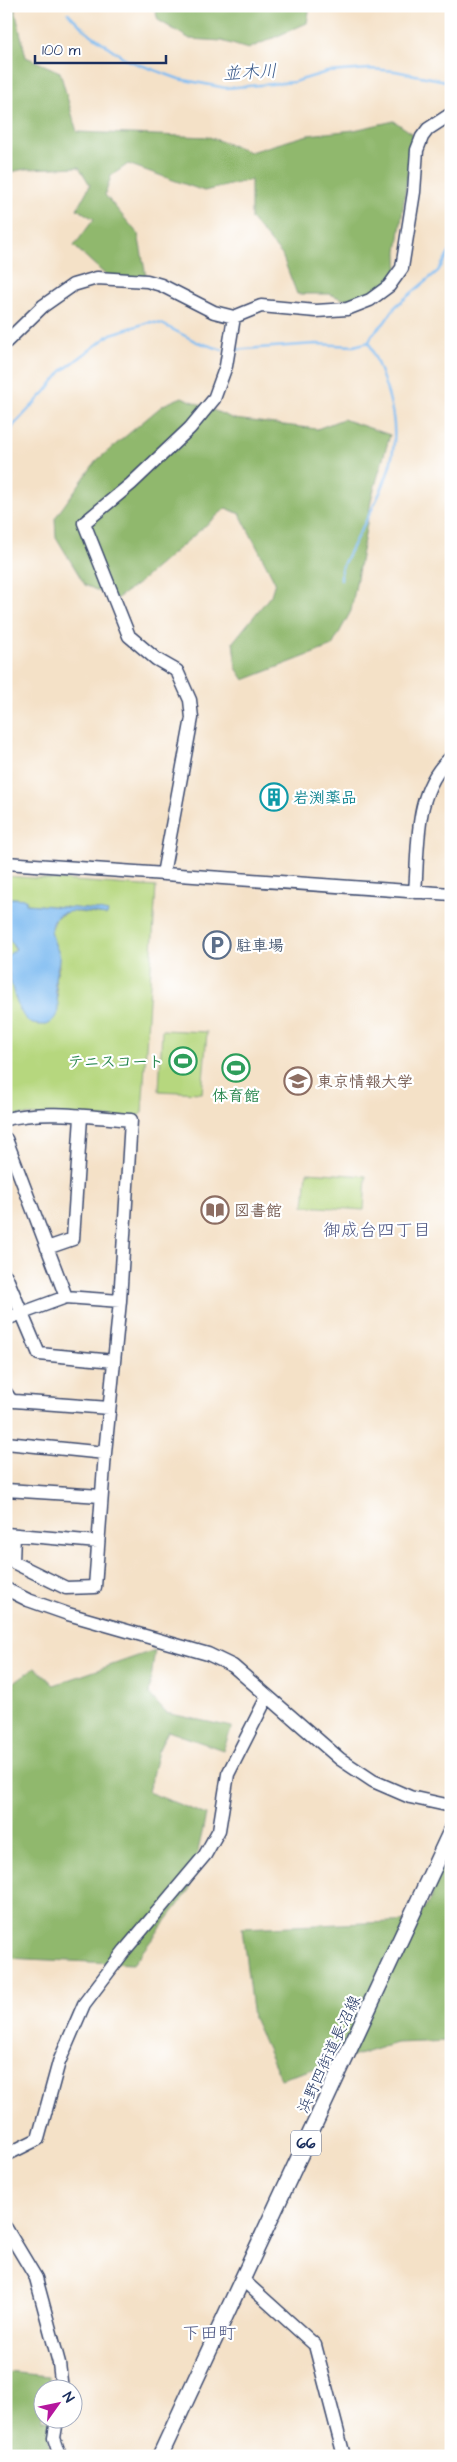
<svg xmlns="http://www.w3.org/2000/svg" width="457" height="2462" viewBox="0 0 457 2462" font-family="'Architects Daughter','Klee One',sans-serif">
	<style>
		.green { fill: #b6d77e; stroke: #68836e }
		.forest { fill: #90b86d; stroke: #567466 }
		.water { fill: #7ebbf1; stroke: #4c75a8 }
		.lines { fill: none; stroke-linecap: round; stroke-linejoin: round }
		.stream { stroke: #7ebbf1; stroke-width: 2.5 }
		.minor-casing { stroke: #3c4a6e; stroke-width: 15 }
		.major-casing { stroke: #3c4a6e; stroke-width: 18 }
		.minor { stroke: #fff; stroke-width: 12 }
		.major { stroke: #fff; stroke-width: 15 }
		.labels { text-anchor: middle; stroke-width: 4.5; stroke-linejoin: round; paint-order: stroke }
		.shield { fill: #fff; stroke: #5f6d8e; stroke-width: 1 }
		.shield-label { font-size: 15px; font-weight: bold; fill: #1b2f5e }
		.culture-label { font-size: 16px; font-weight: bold; fill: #0d838f; stroke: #fff; text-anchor: start }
		.service-label { font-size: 16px; font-weight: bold; fill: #4e5e75; stroke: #fff; text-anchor: start }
		.leisure-label { font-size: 16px; font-weight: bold; fill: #27864d; stroke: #fff; text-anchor: end }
		.education-label { font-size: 16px; font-weight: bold; fill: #785e54; stroke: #fff; text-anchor: start }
		.street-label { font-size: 16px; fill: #1b2f5e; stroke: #fff }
		.water-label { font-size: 18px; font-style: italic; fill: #39598a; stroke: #fff }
		.neighbourhood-label { font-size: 18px; fill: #4d5683; stroke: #fff }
	</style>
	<rect width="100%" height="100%" fill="#fff"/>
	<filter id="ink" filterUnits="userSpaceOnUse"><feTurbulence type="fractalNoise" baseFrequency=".02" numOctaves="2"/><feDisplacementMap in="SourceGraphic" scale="10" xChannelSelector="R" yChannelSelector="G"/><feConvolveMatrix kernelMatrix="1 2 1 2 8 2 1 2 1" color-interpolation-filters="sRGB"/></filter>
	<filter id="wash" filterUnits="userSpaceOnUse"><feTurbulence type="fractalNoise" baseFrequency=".0096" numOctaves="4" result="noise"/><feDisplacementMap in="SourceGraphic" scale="20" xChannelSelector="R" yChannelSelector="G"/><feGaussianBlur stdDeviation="1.12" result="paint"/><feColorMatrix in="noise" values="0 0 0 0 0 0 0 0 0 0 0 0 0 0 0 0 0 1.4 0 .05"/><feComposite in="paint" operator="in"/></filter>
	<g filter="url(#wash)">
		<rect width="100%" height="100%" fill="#f4e1c7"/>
		<path class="green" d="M6 876 156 887 142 1113 134 1118 6 1115V934L16 950 7 963 19 1008 58 999 55 978 59 967 58 953 51 932 55 918 69 911 107 915 98 910 26 904V899L11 898 6 901Z
			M162 1030 207 1032 202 1093 159 1091Z
			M307 1172 366 1176 364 1210 304 1206Z"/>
		<path class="forest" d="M6 6H14L26 57 60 72 77 132 209 137 250 152 308 135 354 130 394 121 413 134 397 252 398 286 383 296 342 299 330 294H297L282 255 251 219V180L204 191 128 164 111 176 105 195 138 234 147 281 109 278 74 246 94 219 77 209 90 185 79 167 25 169 6 173Z
			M154 6H310L307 23 248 49 222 41 190 39 158 20Z
			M182 397 234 419 317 429 343 419 390 435 372 496 351 611 332 646 244 680 236 668 233 642 271 595 275 582 240 514 226 508 136 585 116 599 85 585 56 537 55 518 96 461 163 405Z
			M155 1650 149 1694 166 1713 232 1727 223 1750 168 1731 158 1751 148 1792 206 1815 189 1891 133 1964 6 1958V1688L35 1667 54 1685Z
			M449 1843H451V2041L396 2043 281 2079 253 2018 242 1928 416 1921 431 1898Z
			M6 2372 49 2376V2389L42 2390V2420H49V2452L44 2456H6Z"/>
		<path class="water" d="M11 898 26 899V904L98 910 108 912 107 915C89 913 50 902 51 932 52 940 57 947 59 954 60 964 55 972 55 981 54 998 67 1014 46 1025 41 1025 35 1025 30 1023 16 1014 7 971 7 956L16 949 6 934V901Z"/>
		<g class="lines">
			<path class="stream" d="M68 13 86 31 127 60 179 79 226 88 294 82 327 72 370 69 395 71 451 82
				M231 350 316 344 354 346 369 342
				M6 440 14 425 46 391 62 371 111 334 150 322 162 324 197 342 223 350
				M341 580V570C358 529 391 488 394 442 397 408 381 373 369 342L372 335 384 323 396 306 438 271 451 250"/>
		</g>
	</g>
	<g filter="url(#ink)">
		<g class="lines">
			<g class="minor-casing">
				<path id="minor" d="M6 342 43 306 73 285 97 278 147 281 161 285 214 312 234 317 261 306 316 311 347 309 370 300 389 286 402 268 414 192 417 150 422 137 428 129 451 114
					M6 863 451 894
					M163 874 192 718 190 700 177 671 156 659 129 636 84 523 131 484 190 428 214 399 226 366 234 317
					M415 892C419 846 413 791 451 757
					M6 1119C46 1109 90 1117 131 1120L120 1301 105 1453 95 1587 66 1588 13 1562 14 1535
					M6 1139 66 1297
					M47 1248 73 1239 81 1117
					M6 1276 39 1354 114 1361
					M6 1319 66 1297 120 1301
					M6 1393 10 1399 14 1401 109 1408
					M6 1443 105 1453
					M6 1490 101 1496
					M6 1534 98 1542
					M6 1589 28 1600 68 1614 208 1654 233 1666 340 1759 373 1781 410 1797 451 1806
					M6 2155 38 2139 59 2062 84 2004 125 1950 205 1855 219 1830 228 1774 267 1697
					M6 2228 36 2278 59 2363 62 2390
					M243 2280 315 2345 344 2456
					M57 2420 54 2438 60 2456"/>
			</g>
			<g class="major-casing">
				<path id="major" d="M160 2456 451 1831"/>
			</g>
			<use href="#minor" class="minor"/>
			<use href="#major" class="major"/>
		</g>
	</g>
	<defs>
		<g id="building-ring" transform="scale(1.4375)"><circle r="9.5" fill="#fff" stroke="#0f9aa8" stroke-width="1.5"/><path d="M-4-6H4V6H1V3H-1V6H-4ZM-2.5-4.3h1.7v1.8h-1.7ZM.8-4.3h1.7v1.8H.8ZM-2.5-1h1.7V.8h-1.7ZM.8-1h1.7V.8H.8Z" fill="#0f9aa8"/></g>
		<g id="parking-ring" transform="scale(1.4375)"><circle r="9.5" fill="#fff" stroke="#5c6f8a" stroke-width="1.5"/><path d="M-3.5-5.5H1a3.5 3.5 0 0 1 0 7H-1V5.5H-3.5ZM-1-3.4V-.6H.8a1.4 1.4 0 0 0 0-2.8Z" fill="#5c6f8a"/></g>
		<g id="stadium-ring" transform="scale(1.4375)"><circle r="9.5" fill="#fff" stroke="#2e9e5b" stroke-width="1.5"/><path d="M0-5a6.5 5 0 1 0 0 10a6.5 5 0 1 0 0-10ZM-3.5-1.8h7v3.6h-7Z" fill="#2e9e5b"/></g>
		<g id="university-ring" transform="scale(1.4375)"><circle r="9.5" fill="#fff" stroke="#8d6e63" stroke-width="1.5"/><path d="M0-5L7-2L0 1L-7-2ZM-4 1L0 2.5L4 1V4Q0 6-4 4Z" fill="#8d6e63"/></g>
		<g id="library-ring" transform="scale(1.4375)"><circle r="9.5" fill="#fff" stroke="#8d6e63" stroke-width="1.5"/><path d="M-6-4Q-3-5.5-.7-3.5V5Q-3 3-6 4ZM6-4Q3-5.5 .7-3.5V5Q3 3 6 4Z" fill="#8d6e63"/></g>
	</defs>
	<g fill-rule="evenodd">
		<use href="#building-ring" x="274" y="797"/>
		<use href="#parking-ring" x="217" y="945"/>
		<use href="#stadium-ring" x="183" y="1061"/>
		<use href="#stadium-ring" x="236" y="1068"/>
		<use href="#university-ring" x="298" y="1081"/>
		<use href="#library-ring" x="215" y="1210"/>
	</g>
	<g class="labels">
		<rect class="shield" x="291" y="2130.5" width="30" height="25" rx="4"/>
		<g class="shield-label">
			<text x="306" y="2148">66</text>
		</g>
		<g class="culture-label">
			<text x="293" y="803">岩渕薬品</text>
		</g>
		<g class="service-label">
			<text x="236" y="951">駐車場</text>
		</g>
		<g class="leisure-label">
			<text x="164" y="1067">テニスコート</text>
			<text x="236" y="1101" text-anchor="middle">体育館</text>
		</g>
		<g class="education-label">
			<text x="317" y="1087">東京情報大学</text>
			<text x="234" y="1216">図書館</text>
		</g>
		<g class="street-label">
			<text transform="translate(328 2054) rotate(-65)" y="6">浜野四街道長沼線</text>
		</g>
		<g class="water-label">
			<text transform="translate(250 72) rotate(-3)" y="6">並木川</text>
		</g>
		<g class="neighbourhood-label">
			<text x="377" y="1236">御成台四丁目</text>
			<text x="209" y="2339">下田町</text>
		</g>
	</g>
	<rect width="457" height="2462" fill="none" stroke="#fff" stroke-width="25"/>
	<g transform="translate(58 2404) rotate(57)"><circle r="24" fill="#ffffff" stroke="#a4acbf"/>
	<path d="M0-4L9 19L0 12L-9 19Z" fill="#b5179e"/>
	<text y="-8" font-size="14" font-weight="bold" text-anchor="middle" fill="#1b2f5e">N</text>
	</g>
	<path d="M35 55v8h131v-8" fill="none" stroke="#1b2f5e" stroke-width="2.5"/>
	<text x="42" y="55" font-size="15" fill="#1b2f5e" stroke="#ffffff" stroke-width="4" paint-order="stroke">100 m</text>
</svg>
